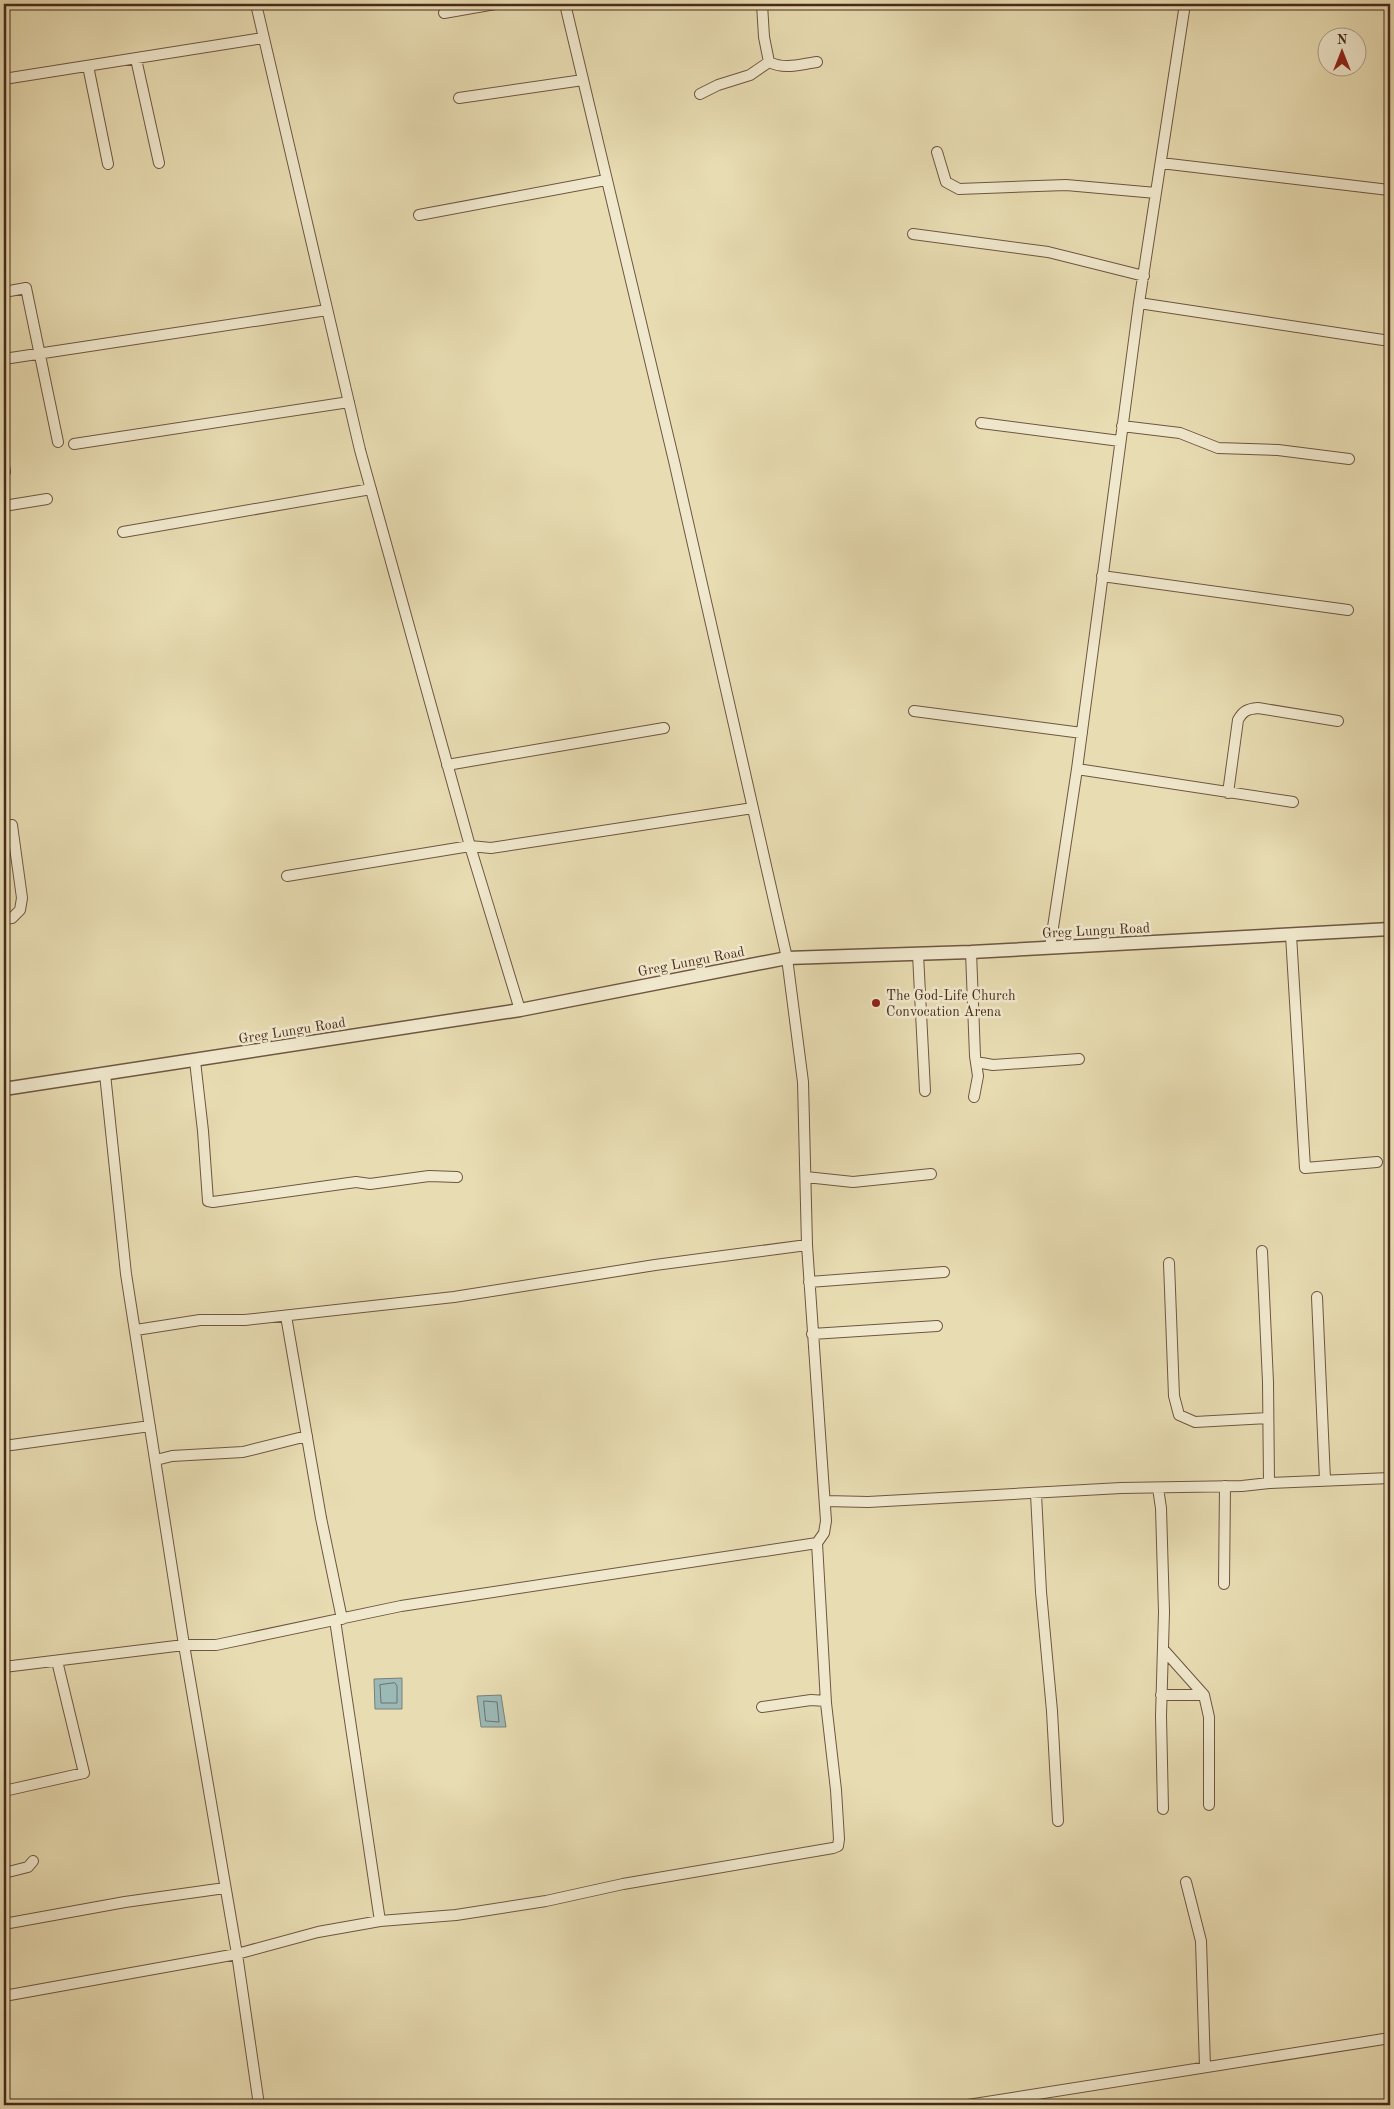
<svg xmlns="http://www.w3.org/2000/svg" width="1394" height="2109" viewBox="0 0 1394 2109" font-family="'Old Standard TT',serif">
	<style>
		.water { fill: #9bb9b7; stroke: #798079 }
		.lines { fill: none; stroke-linecap: round; stroke-linejoin: round }
		.shore { stroke: #717269; stroke-width: 1 }
		.minor-casing { stroke: #6f5641; stroke-width: 12 }
		.tertiary-casing { stroke: #6f5641; stroke-width: 15 }
		.minor { stroke: #f0e8cd; stroke-width: 10 }
		.tertiary { stroke: #f0e8cd; stroke-width: 12 }
		.poi-dot { fill: #8f2418; stroke: #f0e8cd; stroke-width: 2 }
		.labels { text-anchor: middle; stroke-width: 5; stroke-linejoin: round; paint-order: stroke }
		.street-label { font-size: 14px; fill: #472a1b; stroke: #f0e8cd }
		.poi-label { font-size: 14px; fill: #472a1b; stroke: #f0e8cd; text-anchor: start }
	</style>
	<rect width="100%" height="100%" fill="#e8dcb2"/>
	<filter id="stains"><feTurbulence type="fractalNoise" baseFrequency=".004" numOctaves="4"/><feColorMatrix values="0 0 0 0 .2 0 0 0 0 .09 0 0 0 0 .02 0 0 0 .5 -.17"/></filter>
	<radialGradient id="worn" r=".72"><stop offset=".6" stop-color="#630" stop-opacity="0"/><stop offset="1" stop-color="#630" stop-opacity=".3"/></radialGradient>
	<path class="water" d="M402 1678V1709H375L374 1679Z
		M501 1695 506 1727H481L477 1696Z"/>
	<g class="lines">
		<path class="shore" d="M395 1683 397 1686V1703H381L380 1685Z
			M484 1701 497 1702 499 1722 486 1721Z"/>
		<g class="minor-casing">
			<path id="minor" d="M256 4 360 450 470 846 520 1010
				M762 4 764 37 769 62C785 70 801 64 817 62
				M444 13 495 4
				M136 59 159 163
				M88 66 108 164
				M4 79 263 38
				M700 94 718 85 750 75 769 62
				M459 98 583 80
				M937 152 946 182 959 189 1066 185 1156 193
				M1161 163 1389 190
				M419 215 606 180
				M913 234 1048 252 1144 276
				M4 292 26 288 58 442
				M1139 303 1383 340
				M4 359 327 310
				M981 423 1120 441
				M1122 426 1180 433 1218 448 1278 450 1349 459
				M74 444 349 402
				M4 466 5 472
				M4 506 47 499
				M123 532 371 489
				M1102 576 1348 610
				M914 711 1082 733
				M447 765 664 728
				M1077 769 1293 802
				M1228 793 1238 720C1243 711 1247 709 1258 708L1338 721
				M287 876 470 846 491 848 517 844 753 808
				M4 919 12 918 20 910 22 898 12 825
				M1291 935 1305 1168 1377 1162
				M1050 947 1077 769 1139 303 1185 4
				M971 952 975 1056 978 1076 974 1097
				M918 954 925 1091
				M195 1061 203 1131 208 1201 213 1202 356 1182 370 1184 429 1176 457 1177
				M976 1062 993 1065 1079 1059
				M105 1074 126 1274 184 1645 237 1954 259 2105
				M806 1177 853 1182 931 1174
				M1262 1251 1268 1382 1269 1483
				M1169 1263 1174 1396 1179 1415 1195 1422 1268 1418
				M809 1282 944 1272
				M1317 1297 1325 1480
				M286 1316 321 1518 342 1619
				M136 1330 200 1320H245L454 1297 655 1265 807 1245
				M812 1334 937 1326
				M4 1446 150 1426
				M156 1460 172 1456 243 1452 307 1436
				M1158 1488 1161 1508 1164 1612 1161 1716 1163 1809
				M1036 1494 1041 1592 1052 1711 1058 1821
				M825 1501 868 1502 1121 1488 1242 1486 1269 1483 1390 1478
				M1224 1584 1225 1486
				M335 1620 380 1921
				M1163 1649 1204 1695 1209 1717V1805
				M4 1667 184 1645H216L401 1606 817 1543
				M1161 1695H1204
				M762 1707 811 1700 826 1701
				M4 1791 84 1773 57 1661
				M4 1873 28 1867 33 1861
				M1186 1882 1201 1941 1205 2067
				M4 1924 125 1902 225 1888
				M4 1996 237 1954 318 1932 380 1921 456 1915 546 1901 623 1884 833 1848 838 1846 839 1839 836 1790 826 1703 817 1543 824 1533 826 1521 807 1245 803 1082 787 958 674 461 565 4
				M968 2105 1390 2038"/>
		</g>
		<g class="tertiary-casing">
			<path id="tertiary" d="M4 1089 520 1010 787 958 971 952 1390 929"/>
		</g>
		<use href="#minor" class="minor"/>
		<use href="#tertiary" class="tertiary"/>
	</g>
	<circle class="poi-dot" cx="876" cy="1003" r="5"/>
	<g class="labels">
		<g class="street-label">
			<text transform="translate(1096 930) rotate(-3)" y="5">Greg Lungu Road</text>
			<text transform="translate(691 961) rotate(-11)" y="5">Greg Lungu Road</text>
			<text transform="translate(292 1030) rotate(-9)" y="5">Greg Lungu Road</text>
		</g>
		<g class="poi-label">
			<text x="886" y="1000">The God-Life Church<tspan x="886" dy="16">Convocation Arena</tspan></text>
		</g>
	</g>
	<rect width="1394" height="2109" fill="none" stroke="#e8dcb2" stroke-width="20"/>
	<rect x="5" y="5" width="1384" height="2099" fill="none" stroke="#472a1b" stroke-width="2.5"/>
	<rect x="10" y="10" width="1374" height="2089" fill="none" stroke="#472a1b"/>
	<g transform="translate(1342 52)"><circle r="24" fill="#f0e8cd" stroke="#ac9c86"/>
	<path d="M0-4L9 19L0 12L-9 19Z" fill="#8f2418"/>
	<text y="-8" font-size="14" font-weight="bold" text-anchor="middle" fill="#472a1b">N</text>
	</g>
	<rect width="100%" height="100%" filter="url(#stains)"/>
	<rect width="100%" height="100%" fill="url(#worn)"/>
</svg>
